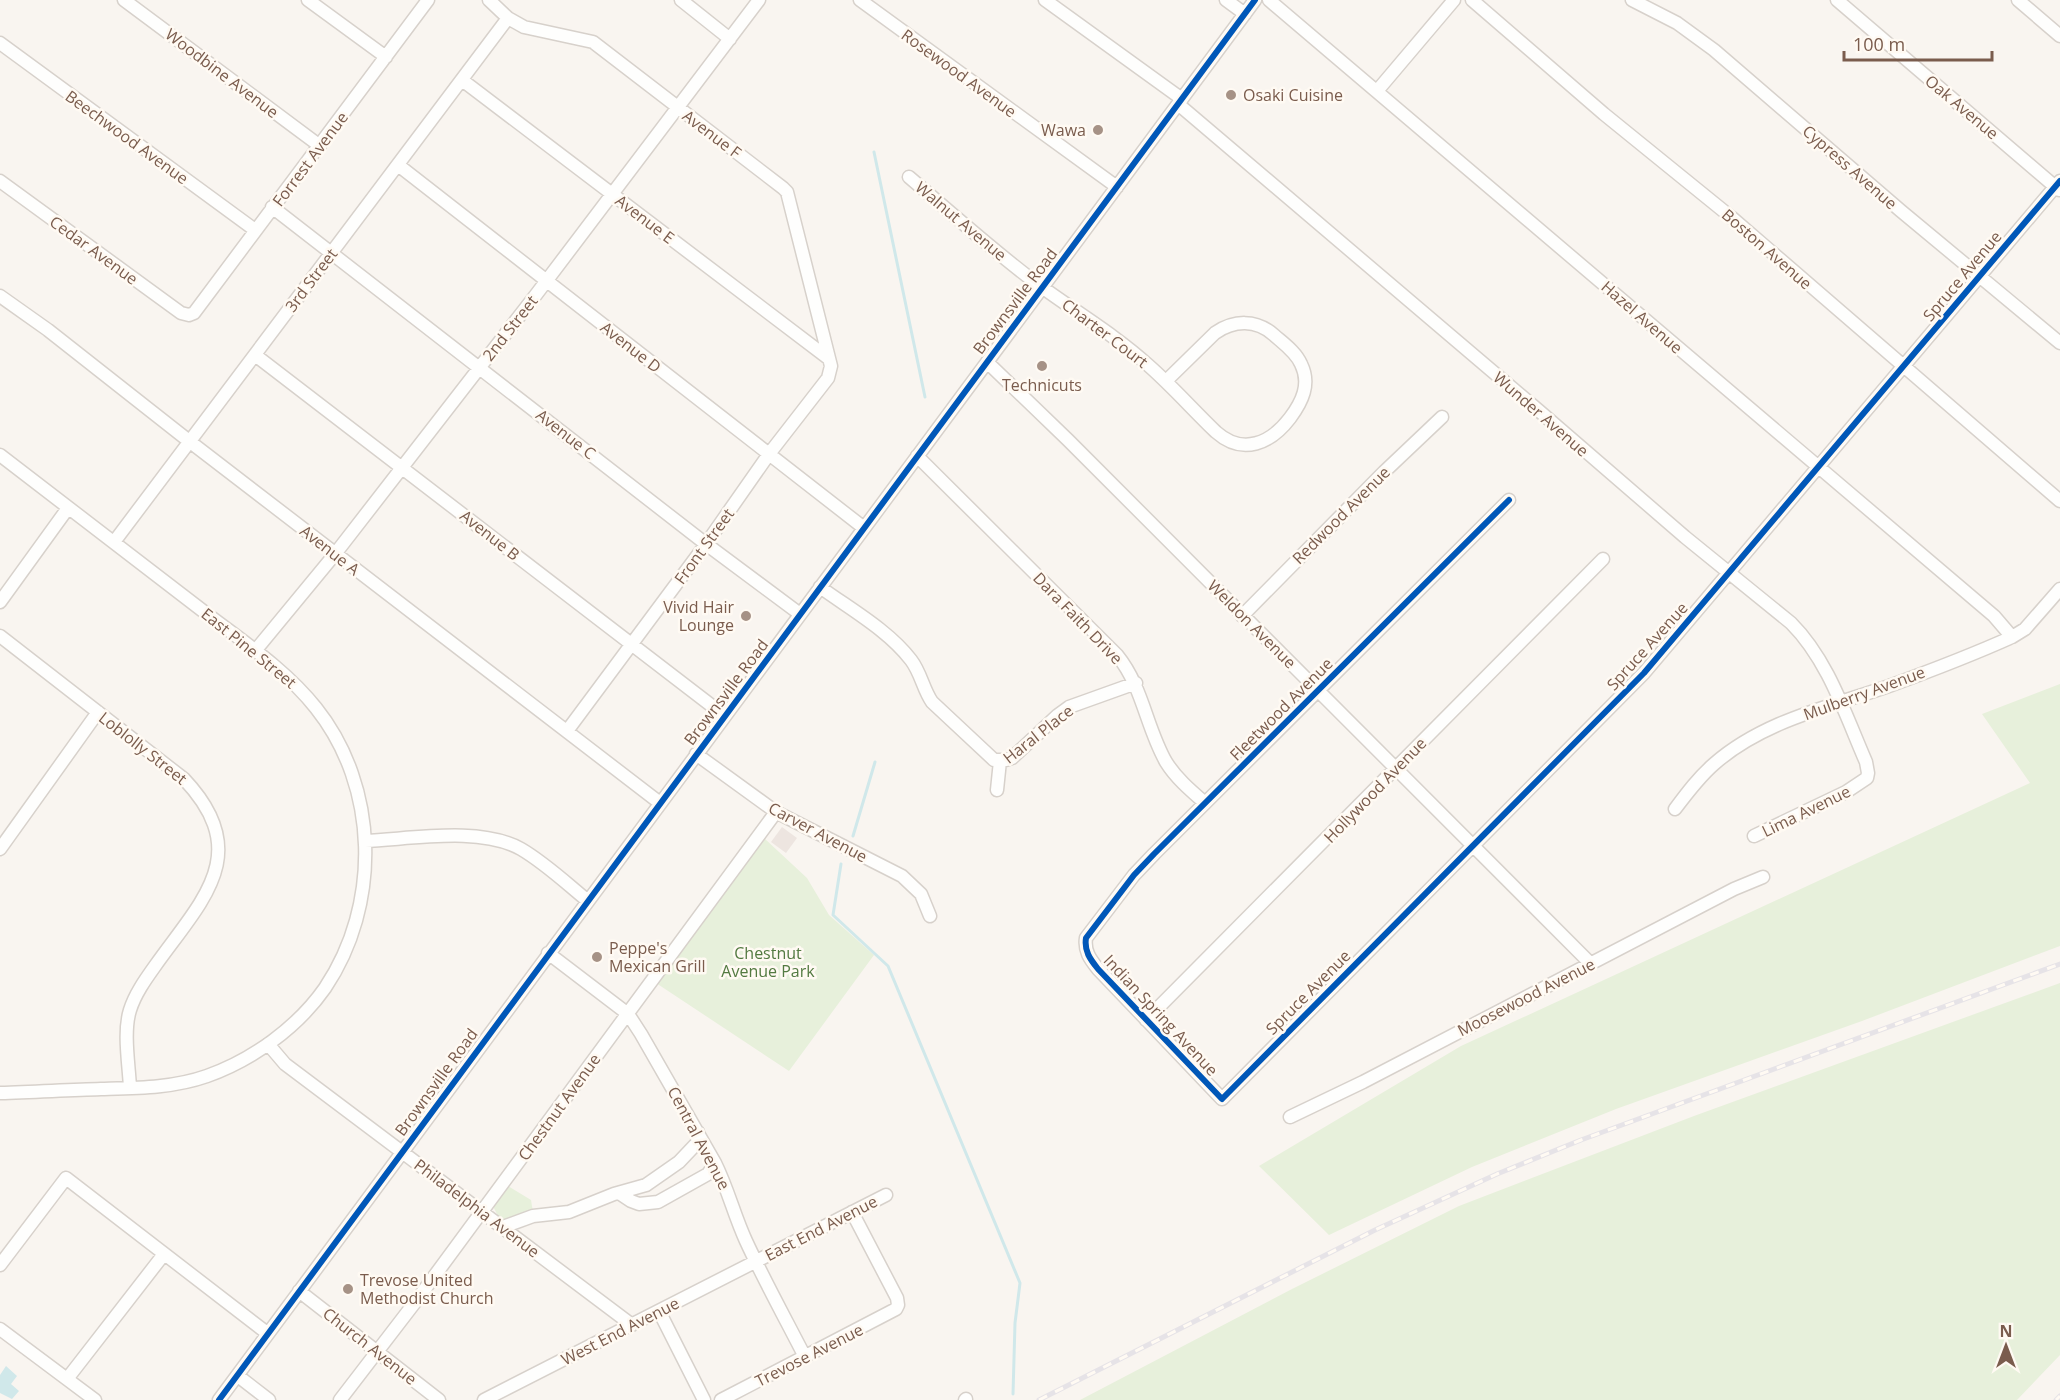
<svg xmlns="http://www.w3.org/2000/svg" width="2060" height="1400" viewBox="0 0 2060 1400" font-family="'Open Sans',sans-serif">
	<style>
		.industrial { fill: #ede5e0 }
		.green { fill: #e7f0db }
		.water { fill: #d0e8ea }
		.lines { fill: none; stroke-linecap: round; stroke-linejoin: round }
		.stream { stroke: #d0e8ea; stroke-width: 3 }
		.minor-casing { stroke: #d7d1cb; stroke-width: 15 }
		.minor { stroke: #fefefd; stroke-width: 12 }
		.rail-casing { stroke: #e6e3e7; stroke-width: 5 }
		.rail { stroke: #fffaf3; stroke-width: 3; stroke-dasharray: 9; stroke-linecap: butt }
		.cycleway-casing { stroke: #fffaf3; stroke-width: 10 }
		.cycleway { stroke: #0057b8; stroke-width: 6 }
		.poi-dot { fill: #a69286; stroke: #fffaf3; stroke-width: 2 }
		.labels { text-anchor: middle; stroke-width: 5; stroke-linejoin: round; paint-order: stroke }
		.street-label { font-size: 16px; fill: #7a5c4d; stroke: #fffaf3 }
		.poi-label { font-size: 16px; fill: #7a5c4d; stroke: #fffaf3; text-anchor: start }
		.park-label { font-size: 16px; fill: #537a41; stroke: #fffaf3 }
	</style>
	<rect width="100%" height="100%" fill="#f9f5f0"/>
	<path class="industrial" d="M782 827 797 838 786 853 771 842Z"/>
	<path class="green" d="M2060 684V946L1862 1021 1616 1109 1472 1167 1329 1235 1259 1166 1461 1046 2030 783 1982 714Z
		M764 838 807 878 829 915 874 955 789 1071 656 983Z
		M2060 983V1355L2017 1400H1080L1292 1289 1459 1206 1694 1116Z
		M508 1186 531 1200 533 1212 505 1220 498 1216 493 1206Z"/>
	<path class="water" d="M6 1366 17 1376 11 1384 19 1391 12 1399 0 1393V1375Z"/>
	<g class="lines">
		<path class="stream" d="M874 152 925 397
			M853 836 875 762
			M841 864 833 915 888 966 1020 1283 1015 1323 1013 1394"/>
		<g class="minor-casing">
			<path id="minor" d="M124 0 320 146
				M308 0 386 57
				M489 0 508 18 524 27 593 42 783 188 787 192 831 366 828 378 769 454 706 544 567 731
				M681 0 730 39
				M860 0 1117 187
				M1045 0 1182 99
				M1226 0 1245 14
				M1269 0 1994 616 2012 637
				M1472 0 1604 114 1731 217 2060 501
				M1632 0 1677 23 1714 50 1901 211 2060 343
				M1837 0 2059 190
				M2018 0 2060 36
				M0 43 255 230
				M462 80 828 358
				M1377 91 1454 0
				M1178 104 1538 410 1685 537 1791 623C1828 660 1845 714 1866 762L1868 773 1867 778 1846 792 1754 836
				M398 165 864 528
				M909 177C949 211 989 247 1031 279 1069 308 1113 333 1148 365 1172 386 1193 410 1216 432 1243 456 1271 443 1290 418 1302 402 1311 384 1301 364 1296 352 1283 343 1274 335 1256 319 1234 320 1215 333L1166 381
				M0 181 181 313 189 315 194 313 428 0
				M272 207 706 544 800 614
				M0 296 48 330 189 441 660 803
				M255 355 725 716
				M987 362 1068 440 1591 964
				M0 455C67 507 135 559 203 611 242 641 285 669 316 708 379 787 381 905 325 988 297 1028 252 1060 207 1076 173 1088 137 1088 101 1089 68 1090 34 1092 0 1093
				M917 456 1117 655C1143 687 1146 727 1166 762 1176 778 1190 790 1205 803
				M1509 500 1154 854 1134 875 1086 938C1084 951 1090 959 1098 969L1222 1099 1644 673 2060 181
				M114 542 508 18
				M820 587C850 609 888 630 911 660 921 673 923 689 932 702L994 760H1006L1012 758 1058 715 1069 707 1136 683
				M0 602 68 508
				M1242 616 1384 472 1442 417
				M0 636 184 779C255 854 201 901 155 966 145 980 135 994 130 1010 123 1032 129 1065 130 1088
				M255 651 335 554 535 296 759 0
				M696 754 776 812 902 876 921 894 930 916
				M997 790 1000 761
				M1675 809C1687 793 1699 777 1714 764 1763 721 1829 707 1889 686 1930 671 1972 655 2012 637L2025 629 2060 589
				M365 841C412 839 480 826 521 849 545 863 566 883 588 901
				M0 849 98 712
				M548 953 628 1014 641 1034 715 1163C728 1189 734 1215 746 1241 764 1280 785 1318 805 1357
				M1146 1020 1603 559
				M268 1044 285 1064 632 1325
				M1290 1117 1363 1082 1734 889 1763 877
				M619 1193 631 1201 639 1204 658 1202 708 1174 715 1163
				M503 1227 533 1216 569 1212 614 1194 646 1185 679 1162 697 1143 698 1132
				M0 1265 66 1178 267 1333
				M299 1291 439 1400
				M659 1311 704 1400
				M0 1329 95 1400
				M238 1376 269 1400
				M67 1379 164 1254
				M219 1400 1255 0
				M340 1400 416 1301 776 812
				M484 1400 886 1195
				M721 1400 896 1309 898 1305 897 1298 852 1212
				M965 1400 966 1399"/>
		</g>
		<use href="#minor" class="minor"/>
		<g class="rail-casing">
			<path id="rail" d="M1039 1400 1375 1230 1497 1174 1581 1140 2060 964
				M2056 1400 2060 1396"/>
		</g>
		<use href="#rail" class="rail"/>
		<g class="cycleway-casing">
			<path id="cycleway" d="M1509 500 1154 854 1134 875 1086 938C1084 951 1090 959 1098 969L1222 1099 1644 673 2060 181
				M219 1400 1255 0"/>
		</g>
		<use href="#cycleway" class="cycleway"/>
	</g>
	<g class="poi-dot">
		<circle cx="1231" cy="95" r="6"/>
		<circle cx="1098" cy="130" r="6"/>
		<circle cx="1042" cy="366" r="6"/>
		<circle cx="746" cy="616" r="6"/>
		<circle cx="597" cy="957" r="6"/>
		<circle cx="348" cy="1289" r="6"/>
	</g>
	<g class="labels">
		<g class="street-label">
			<text transform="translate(222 73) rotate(37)" y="6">Woodbine Avenue</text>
			<text transform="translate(959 73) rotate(36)" y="6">Rosewood Avenue</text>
			<text transform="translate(1962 107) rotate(40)" y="6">Oak Avenue</text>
			<text transform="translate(712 134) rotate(37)" y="6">Avenue F</text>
			<text transform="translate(127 137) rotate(36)" y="6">Beechwood Avenue</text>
			<text transform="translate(310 159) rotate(-53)" y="6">Forrest Avenue</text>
			<text transform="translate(1850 167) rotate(41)" y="6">Cypress Avenue</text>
			<text transform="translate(645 219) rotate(37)" y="6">Avenue E</text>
			<text transform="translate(961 221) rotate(40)" y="6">Walnut Avenue</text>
			<text transform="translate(1767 249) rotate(41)" y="6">Boston Avenue</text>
			<text transform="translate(94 250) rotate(36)" y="6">Cedar Avenue</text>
			<text transform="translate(1962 276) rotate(-50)" y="6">Spruce Avenue</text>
			<text transform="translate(311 280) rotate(-53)" y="6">3rd Street</text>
			<text transform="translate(1015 301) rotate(-53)" y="6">Brownsville Road</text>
			<text transform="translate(1642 317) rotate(41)" y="6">Hazel Avenue</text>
			<text transform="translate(510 328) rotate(-52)" y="6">2nd Street</text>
			<text transform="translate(1105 333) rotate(37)" y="6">Charter Court</text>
			<text transform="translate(631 347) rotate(38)" y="6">Avenue D</text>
			<text transform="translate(1541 414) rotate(41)" y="6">Wunder Avenue</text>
			<text transform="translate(566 434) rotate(38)" y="6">Avenue C</text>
			<text transform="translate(1341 515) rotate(-45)" y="6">Redwood Avenue</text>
			<text transform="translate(490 535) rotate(38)" y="6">Avenue B</text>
			<text transform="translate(704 546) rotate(-54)" y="6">Front Street</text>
			<text transform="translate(330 550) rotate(38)" y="6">Avenue A</text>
			<text transform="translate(1078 618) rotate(46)" y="6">Dara Faith Drive</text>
			<text transform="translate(1252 624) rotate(45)" y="6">Weldon Avenue</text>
			<text transform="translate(1647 646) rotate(-48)" y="6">Spruce Avenue</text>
			<text transform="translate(249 648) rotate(39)" y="6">East Pine Street</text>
			<text transform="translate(726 692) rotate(-53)" y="6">Brownsville Road</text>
			<text transform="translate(1864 693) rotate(-20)" y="6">Mulberry Avenue</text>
			<text transform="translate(1281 709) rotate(-45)" y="6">Fleetwood Avenue</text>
			<text transform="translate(1038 734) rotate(-38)" y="6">Haral Place</text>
			<text transform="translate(143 748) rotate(38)" y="6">Loblolly Street</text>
			<text transform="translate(1375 790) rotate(-46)" y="6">Hollywood Avenue</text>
			<text transform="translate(1806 811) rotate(-26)" y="6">Lima Avenue</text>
			<text transform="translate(818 832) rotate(28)" y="6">Carver Avenue</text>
			<text transform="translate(1308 992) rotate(-45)" y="6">Spruce Avenue</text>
			<text transform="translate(1526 997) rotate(-27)" y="6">Moosewood Avenue</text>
			<text transform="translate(1161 1015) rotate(47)" y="6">Indian Spring Avenue</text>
			<text transform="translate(436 1082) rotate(-54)" y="6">Brownsville Road</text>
			<text transform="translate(559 1107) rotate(-54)" y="6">Chestnut Avenue</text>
			<text transform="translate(699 1138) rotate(62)" y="6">Central Avenue</text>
			<text transform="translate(477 1208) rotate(37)" y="6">Philadelphia Avenue</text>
			<text transform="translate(821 1228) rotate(-27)" y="6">East End Avenue</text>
			<text transform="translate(620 1331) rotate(-27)" y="6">West End Avenue</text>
			<text transform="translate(370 1346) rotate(38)" y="6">Church Avenue</text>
			<text transform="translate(809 1355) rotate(-27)" y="6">Trevose Avenue</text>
		</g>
		<g class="poi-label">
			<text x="1243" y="101">Osaki Cuisine</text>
			<text x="1086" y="136" text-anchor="end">Wawa</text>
			<text x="1042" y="391" text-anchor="middle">Technicuts</text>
			<text x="734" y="613" text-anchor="end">Vivid Hair<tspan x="734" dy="18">Lounge</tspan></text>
			<text x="609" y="954">Peppe's<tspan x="609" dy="18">Mexican Grill</tspan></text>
			<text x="360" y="1286">Trevose United<tspan x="360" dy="18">Methodist Church</tspan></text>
		</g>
		<g class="park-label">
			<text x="768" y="959">Chestnut<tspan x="768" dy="18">Avenue Park</tspan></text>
		</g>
	</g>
	<g transform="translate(2006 1346)" stroke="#fffaf3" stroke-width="4.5" paint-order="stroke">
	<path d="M0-4.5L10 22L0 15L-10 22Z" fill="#7a5c4d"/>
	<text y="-9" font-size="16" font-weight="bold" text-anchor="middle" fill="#7a5c4d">N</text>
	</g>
	<path d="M1844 51v9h148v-9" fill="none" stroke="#7a5c4d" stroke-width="3"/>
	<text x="1853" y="51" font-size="18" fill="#7a5c4d" stroke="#fffaf3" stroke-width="4.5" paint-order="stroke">100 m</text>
</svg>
